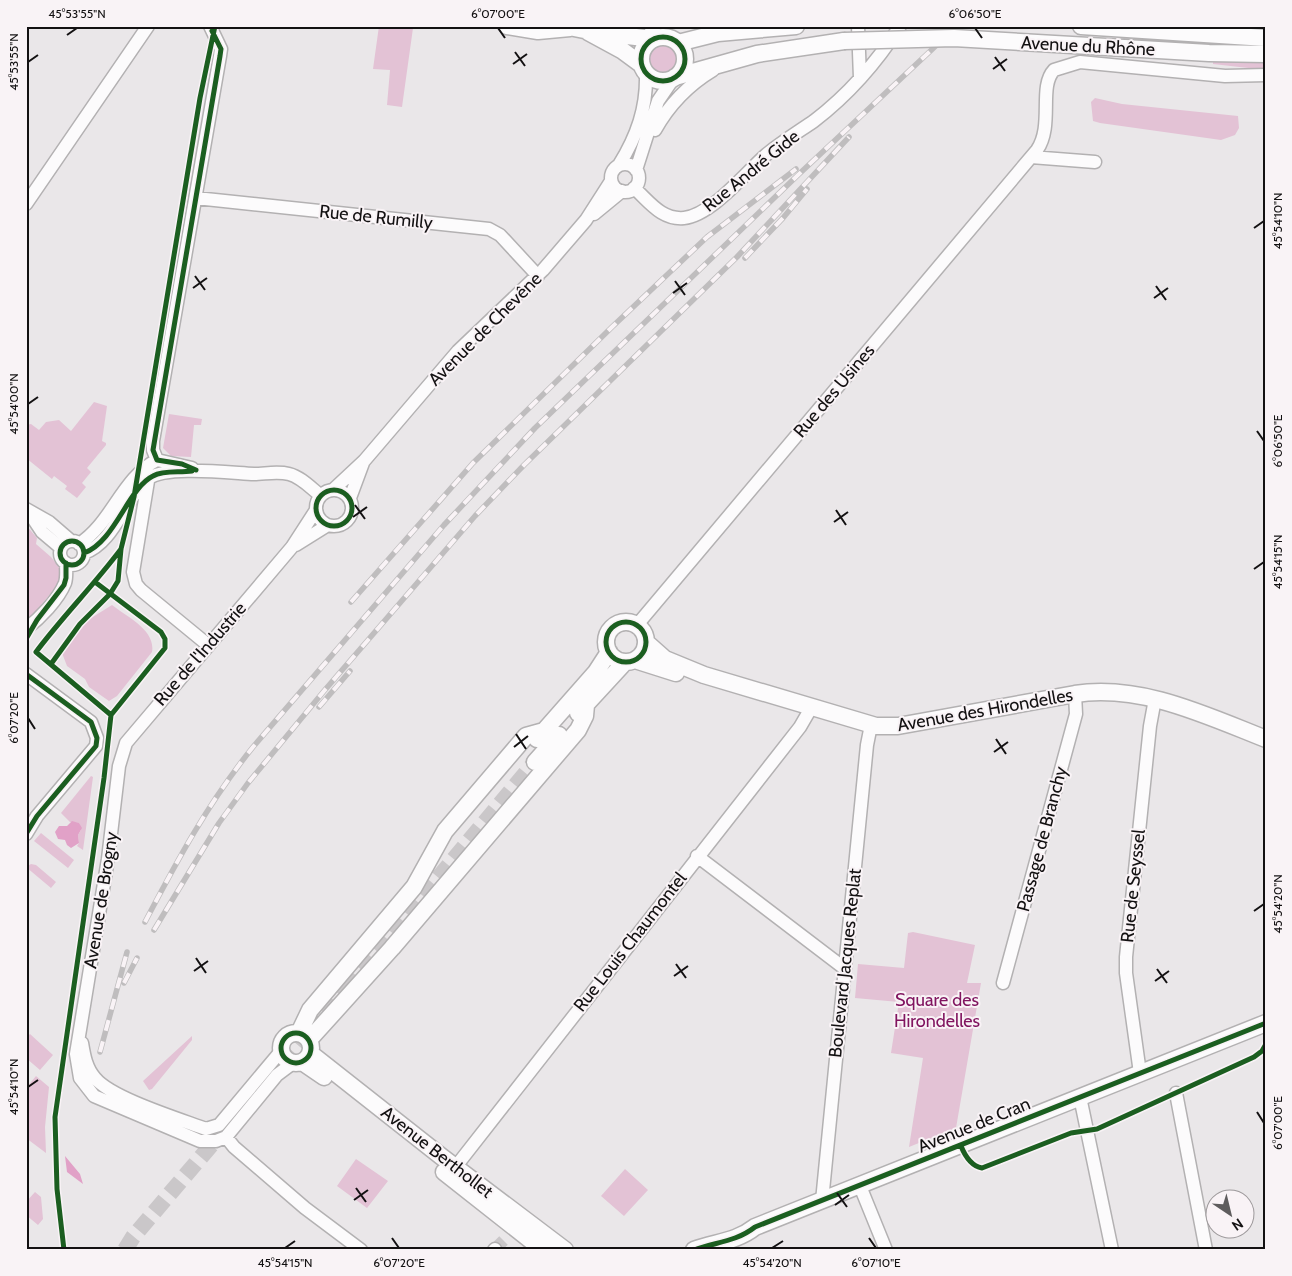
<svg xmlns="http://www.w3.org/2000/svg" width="1292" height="1276" viewBox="0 0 1292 1276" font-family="Cabin,sans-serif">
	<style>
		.green { fill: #e3c2d5 }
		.water { fill: #e1a1c7 }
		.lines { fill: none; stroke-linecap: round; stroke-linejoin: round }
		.minor-tunnel { stroke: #cac7c9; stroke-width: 12; stroke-dasharray: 12 6; stroke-linecap: butt }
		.major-tunnel { stroke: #cac7c9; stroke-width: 16; stroke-dasharray: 16 8; stroke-linecap: butt }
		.minor-casing { stroke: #b3b1b2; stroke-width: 15 }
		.major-casing { stroke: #b3b1b2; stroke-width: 19 }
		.minor { stroke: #fcfbfc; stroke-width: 12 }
		.major { stroke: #fcfbfc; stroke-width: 16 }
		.rail-casing { stroke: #bfbdbe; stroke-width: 5.5 }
		.rail { stroke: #f9f3f6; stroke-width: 4; stroke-dasharray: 11; stroke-linecap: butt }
		.major-bridge-casing { stroke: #b3b1b2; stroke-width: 19; stroke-linecap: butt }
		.major-bridge { stroke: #fcfbfc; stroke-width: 16 }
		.cycleway-casing { stroke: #f9f3f6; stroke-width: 8 }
		.cycleway { stroke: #1b5e20; stroke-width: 5 }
		.ticks { fill: none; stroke: #131112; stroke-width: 2 }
		.labels { text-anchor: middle; stroke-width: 4; stroke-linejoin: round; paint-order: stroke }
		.street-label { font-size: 18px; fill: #131112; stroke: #f9f3f6 }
		.park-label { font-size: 18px; fill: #811560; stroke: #f9f3f6 }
		.neatline { fill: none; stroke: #131112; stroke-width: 2 }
		.ticks-label { font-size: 12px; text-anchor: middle; fill: #131112 }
	</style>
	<rect width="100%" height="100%" fill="#eae7e9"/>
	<path class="green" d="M379 26 413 28 402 107 387 105 390 70 373 69Z
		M649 59a14 14 0 1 1 28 0a14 14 0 1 1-28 0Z
		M1213 58 1266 59V70L1213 64Z
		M1095 98 1122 104 1238 116 1239 128 1235 135 1221 140 1100 123 1093 121 1091 102Z
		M94 402 107 406 102 441 106 443V445L87 468 91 472 82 483 86 487 77 498 65 489 67 486 54 476 52 479 26 458V425L31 424 39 430 46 422 59 420 71 431Z
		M169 414 202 419 201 425H194L191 457 171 456 163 448Z
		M26 525 37 538 36 544 51 557 62 571 57 586 26 623Z
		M112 605C127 617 156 630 152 652L117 696 109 701 89 687 85 679 67 666 62 653 88 620Z
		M91 776 93 777 83 850 77 846 79 843 78 835 81 830 79 823 70 822 61 813Z
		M41 833 74 860 68 868 34 841Z
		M31 864 36 865 56 882 51 888 26 867Z
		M913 932 975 945 967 983H981L956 1128 909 1147 923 1058 891 1053 899 1002 855 998 858 964 904 968 908 933Z
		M30 1034 53 1055 40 1070 26 1058V1038Z
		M192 1036V1040L152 1089 149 1090 143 1081Z
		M36 1076 49 1087 45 1127 46 1153 26 1138V1088Z
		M356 1159 388 1181 367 1208 337 1186Z
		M625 1169 648 1190 624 1216 601 1196Z
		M35 1192 41 1197 43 1219 38 1225 26 1215V1202Z"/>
	<path class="water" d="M72 821 79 823 82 828 78 835 79 843 71 848 67 845 65 840 58 839 55 832 59 826H67Z
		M65 1156 80 1174 83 1184 67 1172Z"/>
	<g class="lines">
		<path class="minor-tunnel" d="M495 1249 507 1237"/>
		<path class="major-tunnel" d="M346 988 535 762
			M307 1030 351 978
			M266 1081 315 1024
			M125 1250 133 1237 224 1130"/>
		<g class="minor-casing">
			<path id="minor" d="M650 26 658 37
				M858 26 860 78
				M655 130C669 105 688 85 713 70
				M1031 157 1095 162
				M611 178a14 14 0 1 1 28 0a14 14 0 1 1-28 0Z
				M619 165C637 136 647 108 646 73
				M636 170 658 101 673 79
				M634 188C649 201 661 220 684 218 712 215 746 172 767 154 782 142 798 132 814 121 848 95 877 62 900 26
				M196 198 489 229 500 235 538 276
				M26 204 148 26
				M594 214 622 191
				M157 460 153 450V441L220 56 221 49 210 26
				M157 460 192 468
				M148 481 133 572 136 584 141 590 208 645
				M334 489 364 461 458 351 543 270 586 220 611 181
				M316 508a18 18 0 1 1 36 0a18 18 0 1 1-36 0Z
				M350 498 363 463
				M26 509 49 522 71 541
				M28 511 42 532 61 548
				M60 553a12 12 0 1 1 24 0a12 12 0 1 1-24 0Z
				M79 544C112 523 122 478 157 460
				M296 545 328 525
				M84 553C115 542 124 499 148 479 165 465 231 473 254 474 265 474 277 471 289 474 301 477 311 488 320 495
				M637 625 1037 150C1054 125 1038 87 1054 70L1080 62 1225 76 1266 75
				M26 629C40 618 58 600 65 583 67 577 66 570 66 563
				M26 674 91 722 97 738 96 746 37 816 26 834
				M697 856 844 968
				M1003 983 1076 714 1075 694
				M82 1043C84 1055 86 1068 95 1078 111 1098 179 1119 206 1129L219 1125 281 1051
				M293 1063 277 1075 226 1137 216 1141H200L94 1096 80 1078 76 1054 108 859 119 766 126 743 292 547 316 510
				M1140 1073 1126 973V957L1150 726 1155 699
				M1176 1093 1206 1250
				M1080 1097 1112 1250
				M226 1137 234 1147 305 1208 361 1250
				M450 1174 800 727 811 708
				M860 1186 886 1250
				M822 1201 867 745 871 725
				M494 1250 495 1249"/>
		</g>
		<g class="major-casing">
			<path id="major" d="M507 26 538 31 570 28
				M564 26 584 30H607L627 36 653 39
				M1081 26 1266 38
				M588 32 623 51 642 65
				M641 59a22 22 0 1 1 44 0a22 22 0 1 1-44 0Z
				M678 43 718 33 796 26
				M1124 48 1209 53 1266 54
				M675 77 757 54 844 41
				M606 642a20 20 0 1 1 40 0a20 20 0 1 1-40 0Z
				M647 643 665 659 704 675 876 726H898L1075 694C1141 684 1205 715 1266 739
				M635 660 676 673
				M578 713 625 662
				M537 739 596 672 609 652
				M535 762 559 735
				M281 1048a15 15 0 1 1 30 0a15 15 0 1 1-30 0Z
				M299 1033 310 1010 414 887 445 831 526 736 544 731
				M309 1040 392 948 578 730 585 716 586 705
				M310 1053 442 1157 565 1250
				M302 1062 324 1077
				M444 1172 543 1250
				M694 1250C715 1242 736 1242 755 1227L1266 1023"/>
		</g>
		<use href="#minor" class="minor"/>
		<use href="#major" class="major"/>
		<g class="rail-casing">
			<path id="rail" d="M745 258 783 218 807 189
				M351 602 473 463 612 327 707 237 796 169
				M319 707 350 671
				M145 922C178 859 208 803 253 747L444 525 535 428 798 175 957 26
				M154 930 219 823 248 783 324 691 475 516 524 465 737 257 849 137
				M124 983 137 958
				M100 1052 127 952"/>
		</g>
		<use href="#rail" class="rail"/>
		<g class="major-bridge-casing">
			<path id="major-bridge" d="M844 41 954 38 1124 48"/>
		</g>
		<use href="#major-bridge" class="major-bridge"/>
		<g class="cycleway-casing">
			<path id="cycleway" d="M641 59a22 22 0 1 1 44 0a22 22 0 1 1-44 0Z
				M196 470 182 464 157 460 153 450 220 56 221 49 212 31
				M316 508a18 18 0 1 1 36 0a18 18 0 1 1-36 0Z
				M60 553a12 12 0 1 1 24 0a12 12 0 1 1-24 0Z
				M84 553C115 542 128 488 153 476 164 470 179 473 192 471
				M95 582 161 632 165 639V648L111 715
				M606 642a20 20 0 1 1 40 0a20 20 0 1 1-40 0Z
				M26 639 37 620 64 585 66 578V563
				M36 652C63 616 94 585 121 549
				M36 652 111 715
				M51 664 80 624 110 594 118 581 121 549 134 497 200 98 215 26
				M26 674 91 722 97 738 96 746 37 816 26 834
				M281 1048a15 15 0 1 1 30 0a15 15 0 1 1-30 0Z
				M961 1146C965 1156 971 1166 982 1168L1071 1133 1097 1129 1254 1057 1262 1051 1266 1044
				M64 1250 57 1189 55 1117 104 778 111 715
				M694 1250C715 1242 736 1242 755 1227L1266 1023"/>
		</g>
		<use href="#cycleway" class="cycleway"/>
	</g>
	<path class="ticks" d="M498 28 505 38M975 28 982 38M67 35 77 28M515 52 525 66M995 57 1005 71M28 62 38 55M513 64 527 54M993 69 1007 59M1254 228 1264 221M195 276 205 290M675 281 685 295M1156 286 1166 300M193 288 207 278M673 293 687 283M1154 298 1168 288M28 404 38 397M1257 431 1264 441M355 505 365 519M836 510 846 525M353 517 367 507M834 522 848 512M1254 569 1264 562M28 718 35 729M516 734 526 749M996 739 1006 754M514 747 528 736M994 752 1008 742M1254 911 1264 904M196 958 206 973M676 964 686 978M1157 969 1167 983M194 971 208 961M674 976 688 966M1155 981 1169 971M28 1087 38 1080M1257 1112 1264 1123M356 1188 366 1202M837 1193 847 1207M354 1200 368 1190M835 1205 849 1195M392 1238 399 1248M869 1238 876 1248M285 1248 295 1241M772 1248 783 1241"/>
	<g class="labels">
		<g class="street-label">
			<text transform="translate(1088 46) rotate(3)" y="6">Avenue du Rhône</text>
			<text transform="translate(751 171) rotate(-39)" y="6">Rue André Gide</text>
			<text transform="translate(376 217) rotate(6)" y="6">Rue de Rumilly</text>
			<text transform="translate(485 329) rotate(-45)" y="6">Avenue de Chevêne</text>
			<text transform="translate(834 391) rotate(-50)" y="6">Rue des Usines</text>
			<text transform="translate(200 654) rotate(-49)" y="6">Rue de l'Industrie</text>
			<text transform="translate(985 710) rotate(-10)" y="6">Avenue des Hirondelles</text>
			<text transform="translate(1042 839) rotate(-75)" y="6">Passage de Branchy</text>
			<text transform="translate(1133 886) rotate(-84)" y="6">Rue de Seyssel</text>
			<text transform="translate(101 900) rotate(-81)" y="6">Avenue de Brogny</text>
			<text transform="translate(630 942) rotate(-52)" y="6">Rue Louis Chaumontel</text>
			<text transform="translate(845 963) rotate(-84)" y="6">Boulevard Jacques Replat</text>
			<text transform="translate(974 1125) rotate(-22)" y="6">Avenue de Cran</text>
			<text transform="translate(437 1152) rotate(38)" y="6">Avenue Berthollet</text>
		</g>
		<g class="park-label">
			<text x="937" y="1006">Square des<tspan x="937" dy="21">Hirondelles</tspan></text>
		</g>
	</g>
	<rect width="1292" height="1276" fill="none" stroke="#f9f3f6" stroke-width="55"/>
	<g transform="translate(1230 1214) rotate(145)"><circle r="24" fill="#f9f3f6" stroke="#9d999b"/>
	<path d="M0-4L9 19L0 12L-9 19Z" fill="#5e5c5d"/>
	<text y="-8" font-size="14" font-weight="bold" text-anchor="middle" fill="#131112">N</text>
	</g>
	<rect x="28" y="28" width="1236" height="1220" class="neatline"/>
	<g class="ticks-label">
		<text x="77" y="18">45°53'55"N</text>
		<text x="498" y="18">6°07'00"E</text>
		<text x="975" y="18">6°06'50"E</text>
		<text transform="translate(14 62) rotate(-90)" y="4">45°53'55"N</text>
		<text transform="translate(1278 221) rotate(-90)" y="4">45°54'10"N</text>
		<text transform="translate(14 404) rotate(-90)" y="4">45°54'00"N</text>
		<text transform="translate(1278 441) rotate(-90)" y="4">6°06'50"E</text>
		<text transform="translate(1278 562) rotate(-90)" y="4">45°54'15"N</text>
		<text transform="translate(14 718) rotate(-90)" y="4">6°07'20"E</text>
		<text transform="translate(1278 904) rotate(-90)" y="4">45°54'20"N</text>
		<text transform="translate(14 1087) rotate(-90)" y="4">45°54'10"N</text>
		<text transform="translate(1278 1123) rotate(-90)" y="4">6°07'00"E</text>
		<text x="285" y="1267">45°54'15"N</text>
		<text x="399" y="1267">6°07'20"E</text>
		<text x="772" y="1267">45°54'20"N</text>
		<text x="876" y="1267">6°07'10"E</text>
	</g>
</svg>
